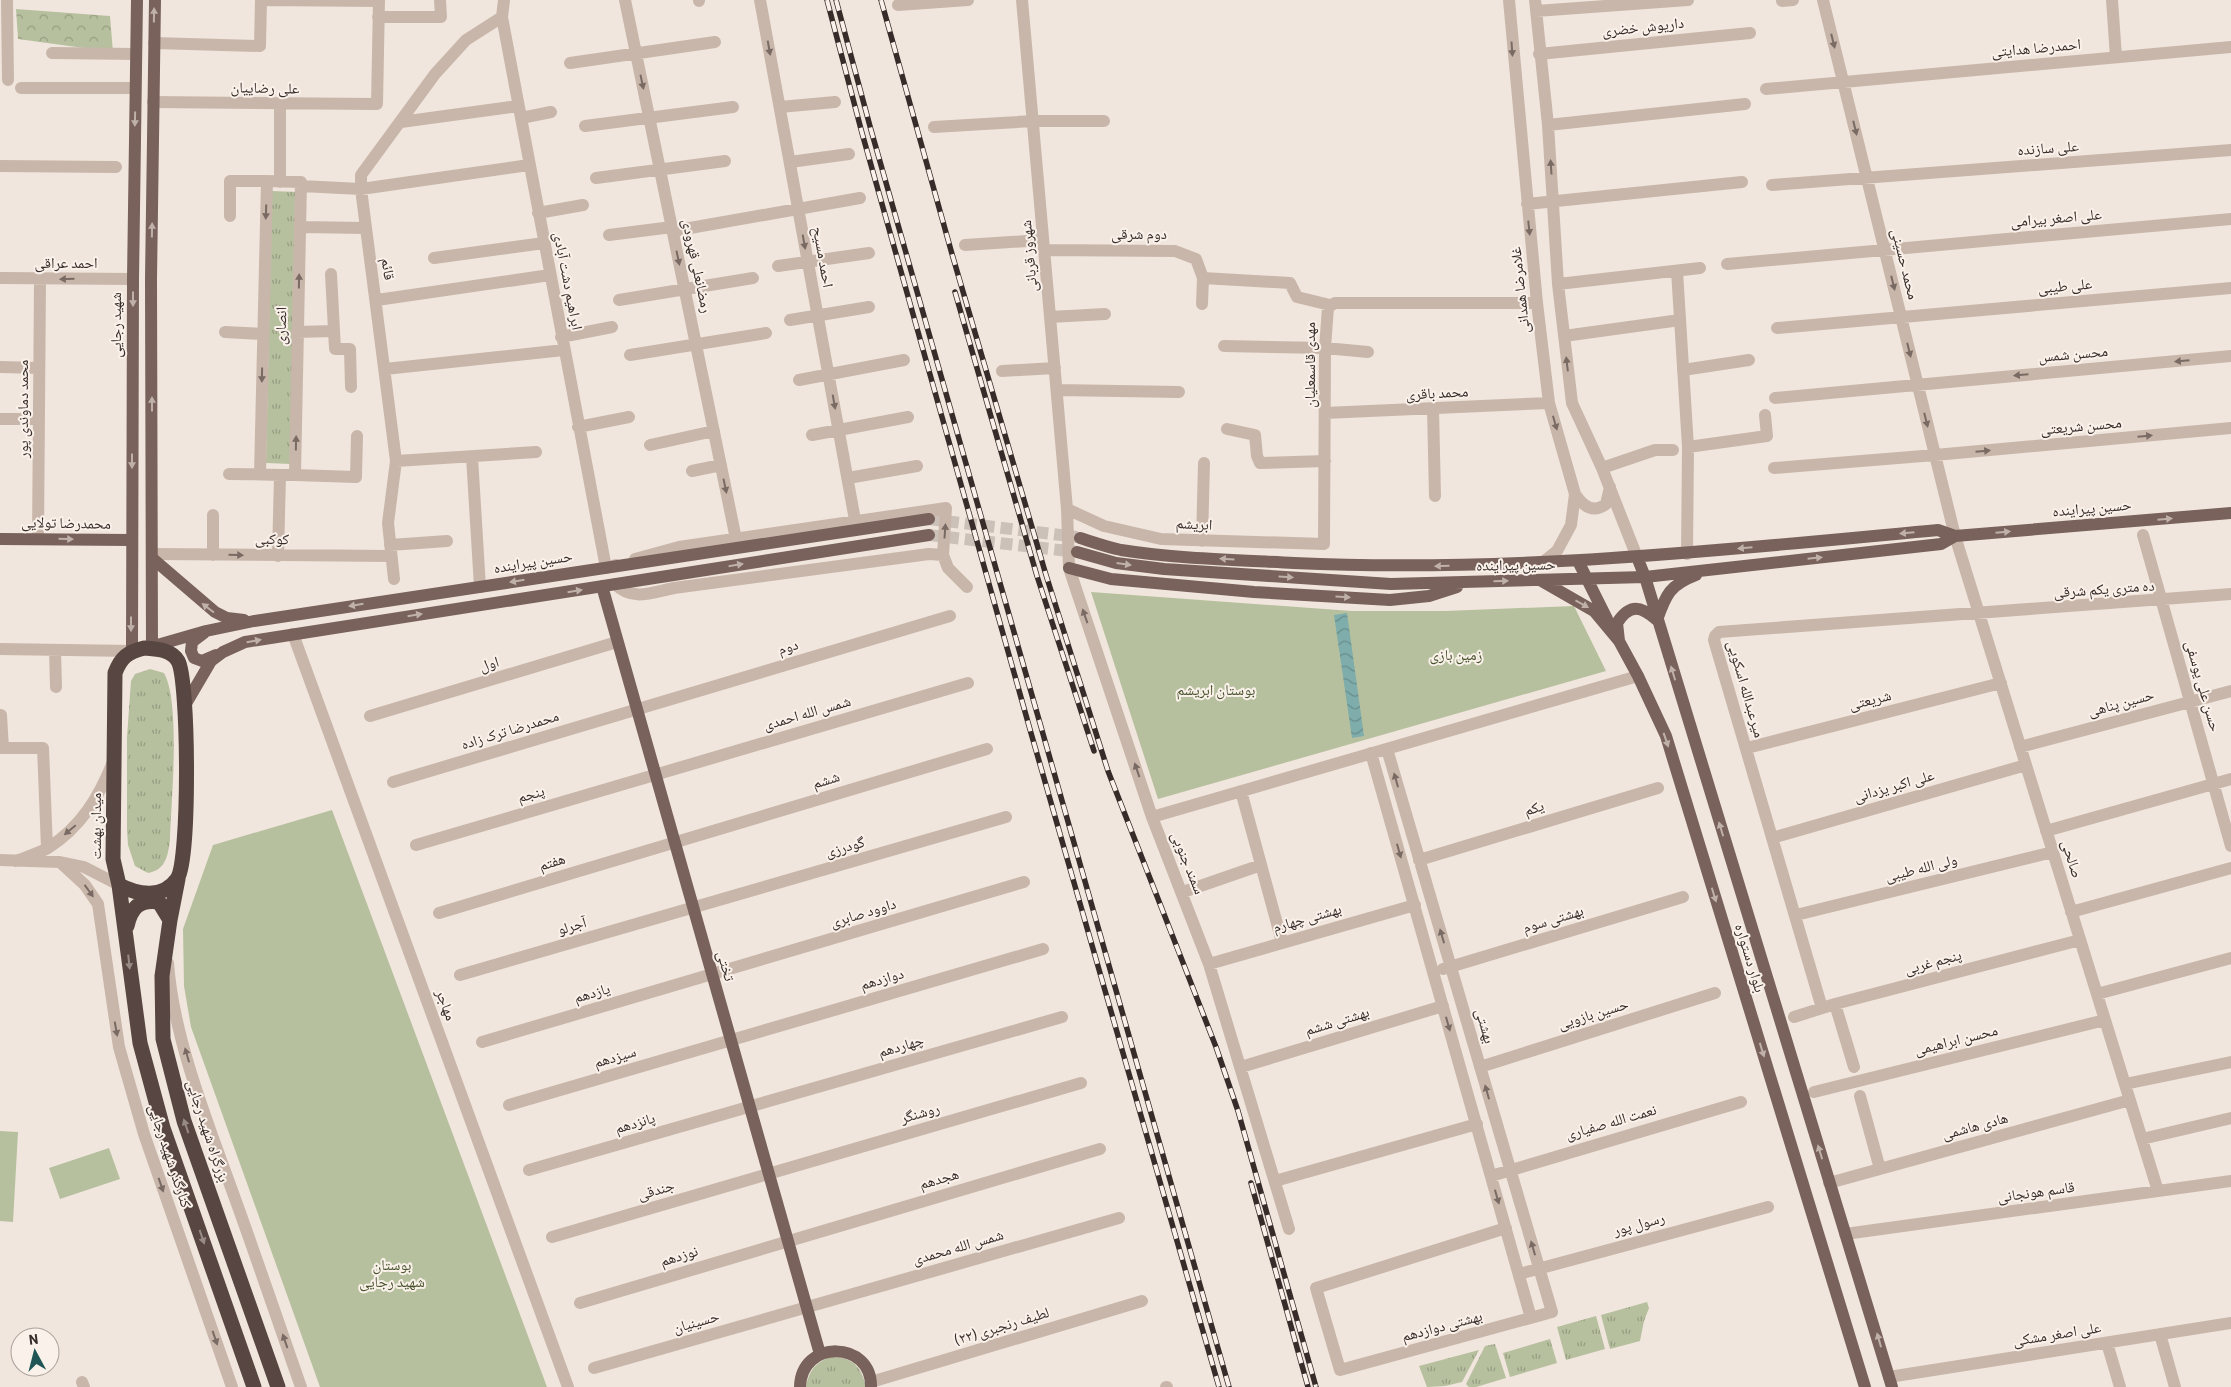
<svg xmlns="http://www.w3.org/2000/svg" width="2231" height="1387" viewBox="0 0 2231 1387" font-family="Barlow,'Noto Naskh Arabic',sans-serif">
	<style>
		.grass { fill: url(#grass-tufts) }
		.forest { fill: url(#forest-crowns) }
		.park { fill: #b7c09e }
		.water { fill: url(#water-waves) }
		.lines { fill: none; stroke-linecap: round; stroke-linejoin: round }
		.major-tunnel { stroke: #ccc1b9; stroke-width: 12; stroke-dasharray: 12 6; stroke-linecap: butt }
		.minor { stroke: #c9b6aa; stroke-width: 12 }
		.major { stroke: #78625b; stroke-width: 12 }
		.highway { stroke: #574641; stroke-width: 15 }
		.rail-casing { stroke: #372c29; stroke-width: 5.5 }
		.rail { stroke: #f9f1ea; stroke-width: 4; stroke-dasharray: 11; stroke-linecap: butt }
		.oneway { fill: #bfb1aa }
		.oneway2 { fill: #796a63 }
		.oneway3 { fill: #988a85 }
		.labels { text-anchor: middle; stroke-width: 4; stroke-linejoin: round; paint-order: stroke }
		.street-label { font-size: 15px; fill: #372c29; stroke: #f9f1ea }
		.park-label { font-size: 15px; fill: #49542e; stroke: #f9f1ea }
	</style>
	<defs>
		<pattern id="grass-tufts" width="24" height="20" patternUnits="userSpaceOnUse" patternTransform="scale(1.25)"><rect width="24" height="20" fill="#b7c09e"/><path d="M3 7l-1-3M5 7V3M7 7l1-3M15 17l-1-3M17 17v-4M19 17l1-3" fill="none" stroke="#969c81"/></pattern>
		<pattern id="forest-crowns" width="20" height="18" patternUnits="userSpaceOnUse" patternTransform="scale(1.25)"><rect width="20" height="18" fill="#b7c09e"/><path d="M2 6a3 3 0 1 1 6 0M12 15a3 3 0 1 1 6 0" fill="none" stroke="#969c81"/></pattern>
		<pattern id="water-waves" width="16" height="10" patternUnits="userSpaceOnUse" patternTransform="scale(1.25)"><rect width="16" height="10" fill="#7eadab"/><path d="M0 5q4-4 8 0t8 0" fill="none" stroke="#688d8b"/></pattern>
	</defs>
	<rect width="100%" height="100%" fill="#f1e6dd"/>
	<path class="grass" d="M272 191 298 192 291 464 266 463Z
		M150 669 164 673C181 703 171 802 170 840 168 855 166 870 148 873L135 866 128 845 127 830V737L131 681 135 674Z
		M1647 1302 1649 1308 1644 1321 1640 1341 1610 1349 1601 1315Z
		M1596 1316 1605 1349 1566 1360 1557 1327Z
		M1550 1339 1557 1363 1510 1377 1503 1353Z
		M1495 1344 1506 1378 1476 1387H1469L1466 1384 1485 1346Z
		M1479 1350 1462 1382 1445 1386 1427 1387 1419 1366Z
		M830 1357C852 1356 862 1367 866 1387H806C809 1371 815 1363 830 1357Z"/>
	<path class="forest" d="M16 9 110 16 113 52 18 39Z"/>
	<path class="park" d="M1091 592 1352 611H1445L1574 606 1606 671 1158 799Z
		M332 810 547 1387H320L191 1027 184 986 183 929 213 845Z
		M0 1131 18 1132 13 1222 0 1221Z
		M109 1148 120 1179 60 1199 49 1168Z"/>
	<path class="water" d="M1347 613 1364 736 1352 738 1334 615Z"/>
	<g class="lines">
		<path class="major-tunnel" d="M929 519 1077 537
			M929 535 1077 552"/>
		<path class="minor" d="M7 0 8 80
			M261 0 379 1
			M504 0 502 17 606 568 616 565
			M625 0 736 539
			M699 0V1
			M760 0 855 520
			M1022 0 1067 509 1069 568 1152 817 1209 964 1289 1229
			M1509 0 1537 303 1549 403 1575 494 1571 525 1557 551 1542 563
			M1535 0 1548 125 1558 284 1572 403 1602 468 1637 557
			M1823 0 1955 536 2158 1191
			M2112 0 2116 57
			M1782 1 1793 0
			M898 5 968 0
			M1536 11 1688 0
			M378 17H441L440 0
			M154 43 260 46 261 0
			M52 53 136 54
			M1539 54 1750 33
			M570 63 715 42
			M21 88H135
			M1766 89 2231 47
			M153 102 377 104 379 0
			M280 104V182
			M780 107 835 102
			M521 118 551 112
			M401 122 518 106
			M1548 125 1745 104
			M585 126 733 107
			M934 127 1033 121H1104
			M790 162 849 154
			M0 166 116 167
			M596 178 725 161
			M1772 185 2231 150
			M301 186 361 189 529 165
			M1527 204 1742 182
			M538 213 583 205
			M230 216V181H267
			M300 227 366 228
			M673 231 860 198
			M609 235 672 227
			M965 245 1043 240
			M1044 250 1175 251 1196 259 1203 278 1290 283 1297 297 1330 305
			M434 258 544 243
			M1727 264 2231 219
			M778 266 869 253
			M1677 271 1688 447 1687 554
			M331 274 335 349H350L351 387
			M0 278 133 279
			M1558 284 1700 268
			M377 300 550 275
			M619 300 753 278
			M1202 304 1203 278
			M1050 317 1105 314
			M790 320 869 307
			M1777 328 2231 288
			M225 332 263 334
			M297 332 333 331
			M1564 336 1680 320
			M561 337 612 327
			M1224 346 1325 348 1368 352
			M630 355 766 333
			M0 367 39 368
			M385 369 564 350
			M1683 370 1749 360
			M1002 371 1055 368
			M799 380 904 360
			M1057 390 1179 392
			M1775 398 2231 356
			M1433 409 1435 496
			M1325 413 1549 403
			M0 419H39
			M578 427 629 417
			M1227 429 1255 435 1257 456 1260 463 1325 461
			M812 435 908 417
			M650 445 714 431
			M1688 447 1767 436 1765 415
			M472 457 480 587
			M396 461 536 452
			M1602 468 1655 450H1673
			M1774 468 1935 455 2231 428
			M692 471 721 465
			M229 474C251 474 273 475 295 475L301 182 267 181 260 474
			M295 475 356 477 357 436
			M848 478 917 466
			M1575 494C1583 506 1593 514 1606 504L1610 487
			M1067 509 1104 526 1161 539 1324 544 1325 348 1328 307 1335 303H1537
			M2143 535 2231 846
			M38 539 40 280
			M1202 541 1204 463
			M390 545 447 541
			M153 554 391 556
			M213 555V515
			M278 556 280 475
			M635 559 679 547 946 508 943 555 948 568 967 587
			M394 579 388 523 396 461 361 189V175L435 74 466 40 502 17
			M615 584C632 602 653 592 674 588L929 554 943 555
			M293 634 568 1387
			M0 649 132 651
			M55 650 56 687
			M1 715 3 748
			M370 716 617 642
			M2020 747 2231 691
			M0 748H43L47 848
			M1747 748 2001 683
			M1387 749 1552 1312 1340 1370 1316 1288 1506 1228
			M1371 753 1531 1318
			M393 782 950 616
			M1241 791 1282 942
			M1152 817 1638 676
			M2046 831 2231 779
			M1772 838 2026 765
			M416 845 968 683
			M0 860 60 862 84 867 119 885
			M1419 860 1658 788
			M16 861C26 857 39 853 48 848 81 827 99 797 113 762
			M60 862 85 885 98 904 119 1047 144 1134 232 1387
			M1183 892 1261 865
			M2071 912 2231 868
			M439 913 987 749
			M1796 915 2053 852
			M168 963C173 1034 205 1116 229 1182 254 1250 277 1319 301 1387
			M1209 964 1415 905
			M1443 969 1683 897
			M460 975 1006 817
			M2097 994 2231 958
			M1835 1004 1854 1067
			M1822 1008 1714 640 1715 636 1719 632 2231 594
			M1794 1017 1835 1004 2080 940
			M482 1042 1024 882
			M1241 1067 1443 1006
			M1480 1067 1715 993
			M2125 1084 2231 1062
			M1814 1092 2105 1020
			M1860 1096 1880 1169
			M509 1105 1043 949
			M2142 1139 2231 1118
			M529 1170 1062 1017
			M1491 1176 1741 1102
			M1275 1181 1477 1124
			M1829 1183 2130 1100
			M1845 1234 2231 1181
			M552 1237 1081 1083
			M1519 1274 1768 1207
			M580 1303 1100 1149
			M2160 1334 2175 1387
			M2107 1343 2120 1387
			M594 1368 1119 1218
			M1889 1377 2231 1323
			M82 1382 84 1387
			M871 1382 1142 1301
			M1166 1387H1167"/>
		<path class="major" d="M1080 538C1093 542 1107 547 1121 550 1178 559 1237 560 1294 563 1510 573 1724 550 1938 530L1955 536 2231 513
			M0 539 131 540
			M1077 552 1116 563 1164 569 1391 584 1645 577 1941 544 1955 536
			M1637 557 1645 577 1892 1387
			M152 558 215 612 227 618 244 620
			M1578 561 1607 619
			M1069 568 1111 579 1254 592 1390 600 1429 596 1457 587
			M1540 580 1594 611 1619 641 1638 676 1666 736 1865 1387
			M602 586 820 1354
			M204 633 192 642 191 651 194 658 202 661 216 655
			M1619 641 1617 623C1630 603 1641 606 1657 620 1666 594 1670 585 1696 575
			M147 648 206 631 254 621 929 519
			M152 649 151 279 155 0
			M132 651 133 279 137 0
			M184 707 211 661 223 652 245 642 929 535
			M800 1387C801 1339 872 1340 871 1387"/>
		<path class="highway" d="M144 648C156 649 171 649 178 661 189 680 190 862 177 879 163 899 138 895 119 885L113 859 115 673C121 657 128 652 144 648Z
			M178 879 170 920 162 976 163 1039 184 1121 278 1387
			M119 885 140 1043 163 1128 254 1387
			M127 926C131 908 139 899 159 902L170 920"/>
		<g class="rail-casing">
			<path id="rail" d="M827 0 862 133 1031 733 1219 1387
				M836 0 871 130 1229 1387
				M881 0 952 254 1046 575 1108 771 1216 1047 1238 1111 1316 1387
				M955 292 1037 576 1094 751
				M1251 1183 1308 1387"/>
		</g>
		<use href="#rail" class="rail"/>
	</g>
	<defs><path id="oneway-solid" d="M-6-.8H1V-3.2L6.5 0L1 3.2V.8H-6Z" transform="scale(1.25)"/></defs>
	<g class="oneway">
		<use href="#oneway-solid" transform="translate(154 15) rotate(-89)"/>
		<use href="#oneway-solid" transform="translate(135 119) rotate(91)"/>
		<use href="#oneway-solid" transform="translate(152 230) rotate(-89)"/>
		<use href="#oneway-solid" transform="translate(133 299) rotate(90)"/>
		<use href="#oneway-solid" transform="translate(152 404) rotate(-90)"/>
		<use href="#oneway-solid" transform="translate(132 461) rotate(90)"/>
		<use href="#oneway-solid" transform="translate(2165 519) rotate(-5)"/>
		<use href="#oneway-solid" transform="translate(2003 532) rotate(-5)"/>
		<use href="#oneway-solid" transform="translate(1907 533) rotate(175)"/>
		<use href="#oneway-solid" transform="translate(66 539) rotate(1)"/>
		<use href="#oneway-solid" transform="translate(1745 548) rotate(175)"/>
		<use href="#oneway-solid" transform="translate(1815 558) rotate(-6)"/>
		<use href="#oneway-solid" transform="translate(1227 559) rotate(-176)"/>
		<use href="#oneway-solid" transform="translate(1124 564) rotate(8)"/>
		<use href="#oneway-solid" transform="translate(736 565) rotate(-9)"/>
		<use href="#oneway-solid" transform="translate(1442 566) rotate(179)"/>
		<use href="#oneway-solid" transform="translate(1286 577) rotate(4)"/>
		<use href="#oneway-solid" transform="translate(517 581) rotate(171)"/>
		<use href="#oneway-solid" transform="translate(1501 581) rotate(-2)"/>
		<use href="#oneway-solid" transform="translate(575 591) rotate(-9)"/>
		<use href="#oneway-solid" transform="translate(1343 597) rotate(3)"/>
		<use href="#oneway-solid" transform="translate(1582 604) rotate(29)"/>
		<use href="#oneway-solid" transform="translate(356 605) rotate(171)"/>
		<use href="#oneway-solid" transform="translate(208 608) rotate(-143)"/>
		<use href="#oneway-solid" transform="translate(415 615) rotate(-9)"/>
		<use href="#oneway-solid" transform="translate(131 624) rotate(90)"/>
		<use href="#oneway-solid" transform="translate(254 641) rotate(-10)"/>
		<use href="#oneway-solid" transform="translate(1673 673) rotate(-107)"/>
		<use href="#oneway-solid" transform="translate(1666 740) rotate(71)"/>
		<use href="#oneway-solid" transform="translate(1721 829) rotate(-107)"/>
		<use href="#oneway-solid" transform="translate(1714 895) rotate(73)"/>
		<use href="#oneway-solid" transform="translate(1762 1050) rotate(73)"/>
		<use href="#oneway-solid" transform="translate(1820 1152) rotate(-107)"/>
		<use href="#oneway-solid" transform="translate(1879 1340) rotate(-106)"/>
	</g>
	<g class="oneway2">
		<use href="#oneway-solid" transform="translate(1833 41) rotate(76)"/>
		<use href="#oneway-solid" transform="translate(769 48) rotate(80)"/>
		<use href="#oneway-solid" transform="translate(1512 49) rotate(86)"/>
		<use href="#oneway-solid" transform="translate(642 82) rotate(78)"/>
		<use href="#oneway-solid" transform="translate(1855 128) rotate(76)"/>
		<use href="#oneway-solid" transform="translate(1551 167) rotate(-94)"/>
		<use href="#oneway-solid" transform="translate(266 212) rotate(92)"/>
		<use href="#oneway-solid" transform="translate(1529 228) rotate(84)"/>
		<use href="#oneway-solid" transform="translate(804 242) rotate(80)"/>
		<use href="#oneway-solid" transform="translate(678 258) rotate(78)"/>
		<use href="#oneway-solid" transform="translate(67 279) rotate(179)"/>
		<use href="#oneway-solid" transform="translate(299 281) rotate(-89)"/>
		<use href="#oneway-solid" transform="translate(1893 283) rotate(76)"/>
		<use href="#oneway-solid" transform="translate(1909 350) rotate(76)"/>
		<use href="#oneway-solid" transform="translate(2182 361) rotate(175)"/>
		<use href="#oneway-solid" transform="translate(1567 364) rotate(-97)"/>
		<use href="#oneway-solid" transform="translate(262 375) rotate(91)"/>
		<use href="#oneway-solid" transform="translate(2021 375) rotate(175)"/>
		<use href="#oneway-solid" transform="translate(834 402) rotate(80)"/>
		<use href="#oneway-solid" transform="translate(1926 420) rotate(76)"/>
		<use href="#oneway-solid" transform="translate(1555 423) rotate(74)"/>
		<use href="#oneway-solid" transform="translate(2145 436) rotate(-5)"/>
		<use href="#oneway-solid" transform="translate(296 443) rotate(-89)"/>
		<use href="#oneway-solid" transform="translate(1983 451) rotate(-5)"/>
		<use href="#oneway-solid" transform="translate(725 486) rotate(78)"/>
		<use href="#oneway-solid" transform="translate(945 531) rotate(-86)"/>
		<use href="#oneway-solid" transform="translate(236 555) rotate(1)"/>
		<use href="#oneway-solid" transform="translate(1085 616) rotate(-109)"/>
		<use href="#oneway-solid" transform="translate(1137 770) rotate(-109)"/>
		<use href="#oneway-solid" transform="translate(1396 780) rotate(-106)"/>
		<use href="#oneway-solid" transform="translate(70 830) rotate(140)"/>
		<use href="#oneway-solid" transform="translate(1399 851) rotate(74)"/>
		<use href="#oneway-solid" transform="translate(89 891) rotate(54)"/>
		<use href="#oneway-solid" transform="translate(1442 936) rotate(-106)"/>
		<use href="#oneway-solid" transform="translate(1448 1024) rotate(74)"/>
		<use href="#oneway-solid" transform="translate(116 1029) rotate(80)"/>
		<use href="#oneway-solid" transform="translate(187 1055) rotate(-106)"/>
		<use href="#oneway-solid" transform="translate(1487 1092) rotate(-106)"/>
		<use href="#oneway-solid" transform="translate(161 1185) rotate(71)"/>
		<use href="#oneway-solid" transform="translate(1497 1197) rotate(74)"/>
		<use href="#oneway-solid" transform="translate(1533 1248) rotate(-106)"/>
		<use href="#oneway-solid" transform="translate(215 1338) rotate(71)"/>
		<use href="#oneway-solid" transform="translate(285 1341) rotate(-109)"/>
	</g>
	<g class="oneway3">
		<use href="#oneway-solid" transform="translate(129 962) rotate(84)"/>
		<use href="#oneway-solid" transform="translate(186 1126) rotate(-109)"/>
		<use href="#oneway-solid" transform="translate(202 1237) rotate(71)"/>
	</g>
	<g class="labels">
		<g class="street-label">
			<text transform="translate(1643 27) rotate(-6)" y="5">داریوش خضری</text>
			<text transform="translate(2036 48) rotate(-5)" y="5">احمدرضا هدایتی</text>
			<text transform="translate(265 88) rotate(1)" y="5">علی رضاییان</text>
			<text transform="translate(2048 148) rotate(-4)" y="5">علی سازنده</text>
			<text transform="translate(2056 218) rotate(-5)" y="5">علی اصغر بیرامی</text>
			<text x="1139" y="239">دوم شرقی</text>
			<text transform="translate(1029 256) rotate(-95)" y="5">شهروز قربانی</text>
			<text transform="translate(823 257) rotate(80)" y="5">احمد مسیح</text>
			<text x="66" y="268">احمد عراقی</text>
			<text transform="translate(1905 264) rotate(76)" y="5">محمد حسینی</text>
			<text transform="translate(697 266) rotate(78)" y="5">رمضانعلی قهرودی</text>
			<text transform="translate(388 269) rotate(82)" y="5">قائم</text>
			<text transform="translate(568 281) rotate(79)" y="5">ابراهیم دشت آبادی</text>
			<text transform="translate(2065 286) rotate(-5)" y="5">علی طیبی</text>
			<text transform="translate(1520 290) rotate(-96)" y="5">غلامرضا همدانی</text>
			<text transform="translate(116 325) rotate(-90)" y="5">شهید رجایی</text>
			<text transform="translate(281 326) rotate(-89)" y="5">انصاری</text>
			<text transform="translate(2073 354) rotate(-5)" y="5">محسن شمس</text>
			<text transform="translate(1310 365) rotate(-90)" y="5">مهدی قاسمعلیان</text>
			<text transform="translate(1437 393) rotate(-3)" y="5">محمد باقری</text>
			<text transform="translate(23 409) rotate(-90)" y="5">محمد دماوندی پور</text>
			<text transform="translate(2081 426) rotate(-5)" y="5">محسن شریعتی</text>
			<text transform="translate(2092 508) rotate(-5)" y="5">حسین پیراینده</text>
			<text transform="translate(66 523) rotate(1)" y="5">محمدرضا تولایی</text>
			<text transform="translate(1194 524) rotate(3)" y="5">ابریشم</text>
			<text transform="translate(272 539) rotate(1)" y="5">کوکبی</text>
			<text transform="translate(533 562) rotate(-9)" y="5">حسین پیراینده</text>
			<text transform="translate(1516 565) rotate(-1)" y="5">حسین پیراینده</text>
			<text transform="translate(2104 589) rotate(-4)" y="5">ده متری یکم شرقی</text>
			<text transform="translate(788 647) rotate(-17)" y="5">دوم</text>
			<text transform="translate(489 664) rotate(-17)" y="5">اول</text>
			<text transform="translate(2203 686) rotate(74)" y="5">حسن علی یوسفی</text>
			<text transform="translate(1746 689) rotate(74)" y="5">میرعبدالله اسکویی</text>
			<text transform="translate(1870 700) rotate(-14)" y="5">شریعتی</text>
			<text transform="translate(2121 703) rotate(-15)" y="5">حسین پناهی</text>
			<text transform="translate(807 713) rotate(-16)" y="5">شمس الله احمدی</text>
			<text transform="translate(510 730) rotate(-17)" y="5">محمدرضا ترک زاده</text>
			<text transform="translate(826 780) rotate(-17)" y="5">ششم</text>
			<text transform="translate(1894 786) rotate(-16)" y="5">علی اکبر یزدانی</text>
			<text transform="translate(531 794) rotate(-16)" y="5">پنجم</text>
			<text transform="translate(1534 808) rotate(-17)" y="5">یکم</text>
			<text transform="translate(96 826) rotate(-90)" y="5">میدان بهشت</text>
			<text transform="translate(845 847) rotate(-16)" y="5">گودرزی</text>
			<text transform="translate(2072 859) rotate(73)" y="5">صالحی</text>
			<text transform="translate(552 862) rotate(-17)" y="5">هفتم</text>
			<text transform="translate(1188 863) rotate(68)" y="5">سمند جنوبی</text>
			<text transform="translate(1921 868) rotate(-14)" y="5">ولی الله طیبی</text>
			<text transform="translate(863 913) rotate(-17)" y="5">داوود صابری</text>
			<text transform="translate(1307 918) rotate(-16)" y="5">بهشتی چهارم</text>
			<text transform="translate(1553 919) rotate(-17)" y="5">بهشتی سوم</text>
			<text transform="translate(572 926) rotate(-16)" y="5">آجرلو</text>
			<text transform="translate(1750 958) rotate(73)" y="5">بلوار دستواره</text>
			<text transform="translate(1933 962) rotate(-15)" y="5">پنجم غربی</text>
			<text transform="translate(726 966) rotate(74)" y="5">تختی</text>
			<text transform="translate(882 979) rotate(-16)" y="5">دوازدهم</text>
			<text transform="translate(592 993) rotate(-16)" y="5">یازدهم</text>
			<text transform="translate(446 1005) rotate(70)" y="5">مهاجر</text>
			<text transform="translate(1593 1014) rotate(-17)" y="5">حسین بازویی</text>
			<text transform="translate(1337 1021) rotate(-17)" y="5">بهشتی ششم</text>
			<text transform="translate(1485 1026) rotate(74)" y="5">بهشتی</text>
			<text transform="translate(1956 1040) rotate(-14)" y="5">محسن ابراهیمی</text>
			<text transform="translate(901 1046) rotate(-16)" y="5">چهاردهم</text>
			<text transform="translate(615 1057) rotate(-16)" y="5">سیزدهم</text>
			<text transform="translate(920 1113) rotate(-16)" y="5">روشنگر</text>
			<text transform="translate(1611 1122) rotate(-16)" y="5">نعمت الله صفیاری</text>
			<text transform="translate(635 1123) rotate(-16)" y="5">پانزدهم</text>
			<text transform="translate(1975 1126) rotate(-15)" y="5">هادی هاشمی</text>
			<text transform="translate(208 1131) rotate(72)" y="5">بزرگراه شهید رجایی</text>
			<text transform="translate(170 1156) rotate(72)" y="5">کنارگذر شهید رجایی</text>
			<text transform="translate(939 1179) rotate(-16)" y="5">هجدهم</text>
			<text transform="translate(656 1190) rotate(-16)" y="5">جندقی</text>
			<text transform="translate(2036 1192) rotate(-8)" y="5">قاسم هونجانی</text>
			<text transform="translate(1639 1224) rotate(-15)" y="5">رسول پور</text>
			<text transform="translate(958 1247) rotate(-16)" y="5">شمس الله محمدی</text>
			<text transform="translate(679 1256) rotate(-17)" y="5">نوزدهم</text>
			<text transform="translate(696 1322) rotate(-16)" y="5">حسینیان</text>
			<text transform="translate(1002 1326) rotate(-17)" y="5">لطیف رنجبری (۲۲)</text>
			<text transform="translate(1442 1326) rotate(-15)" y="5">بهشتی دوازدهم</text>
			<text transform="translate(2057 1334) rotate(-9)" y="5">علی اصغر مشکی</text>
		</g>
		<g class="park-label">
			<text x="1456" y="660">زمین بازی</text>
			<text x="1216" y="695">بوستان ابریشم</text>
			<text x="392" y="1270">بوستان<tspan x="392" dy="17">شهید رجایی</tspan></text>
		</g>
	</g>
	<g transform="translate(35 1352) rotate(353)"><circle r="24" fill="#f9f1ea" stroke="#aba29d"/>
	<path d="M0-4L9 19L0 12L-9 19Z" fill="#205656"/>
	<text y="-8" font-size="14" font-weight="bold" text-anchor="middle" fill="#372c29">N</text>
	</g>
</svg>
